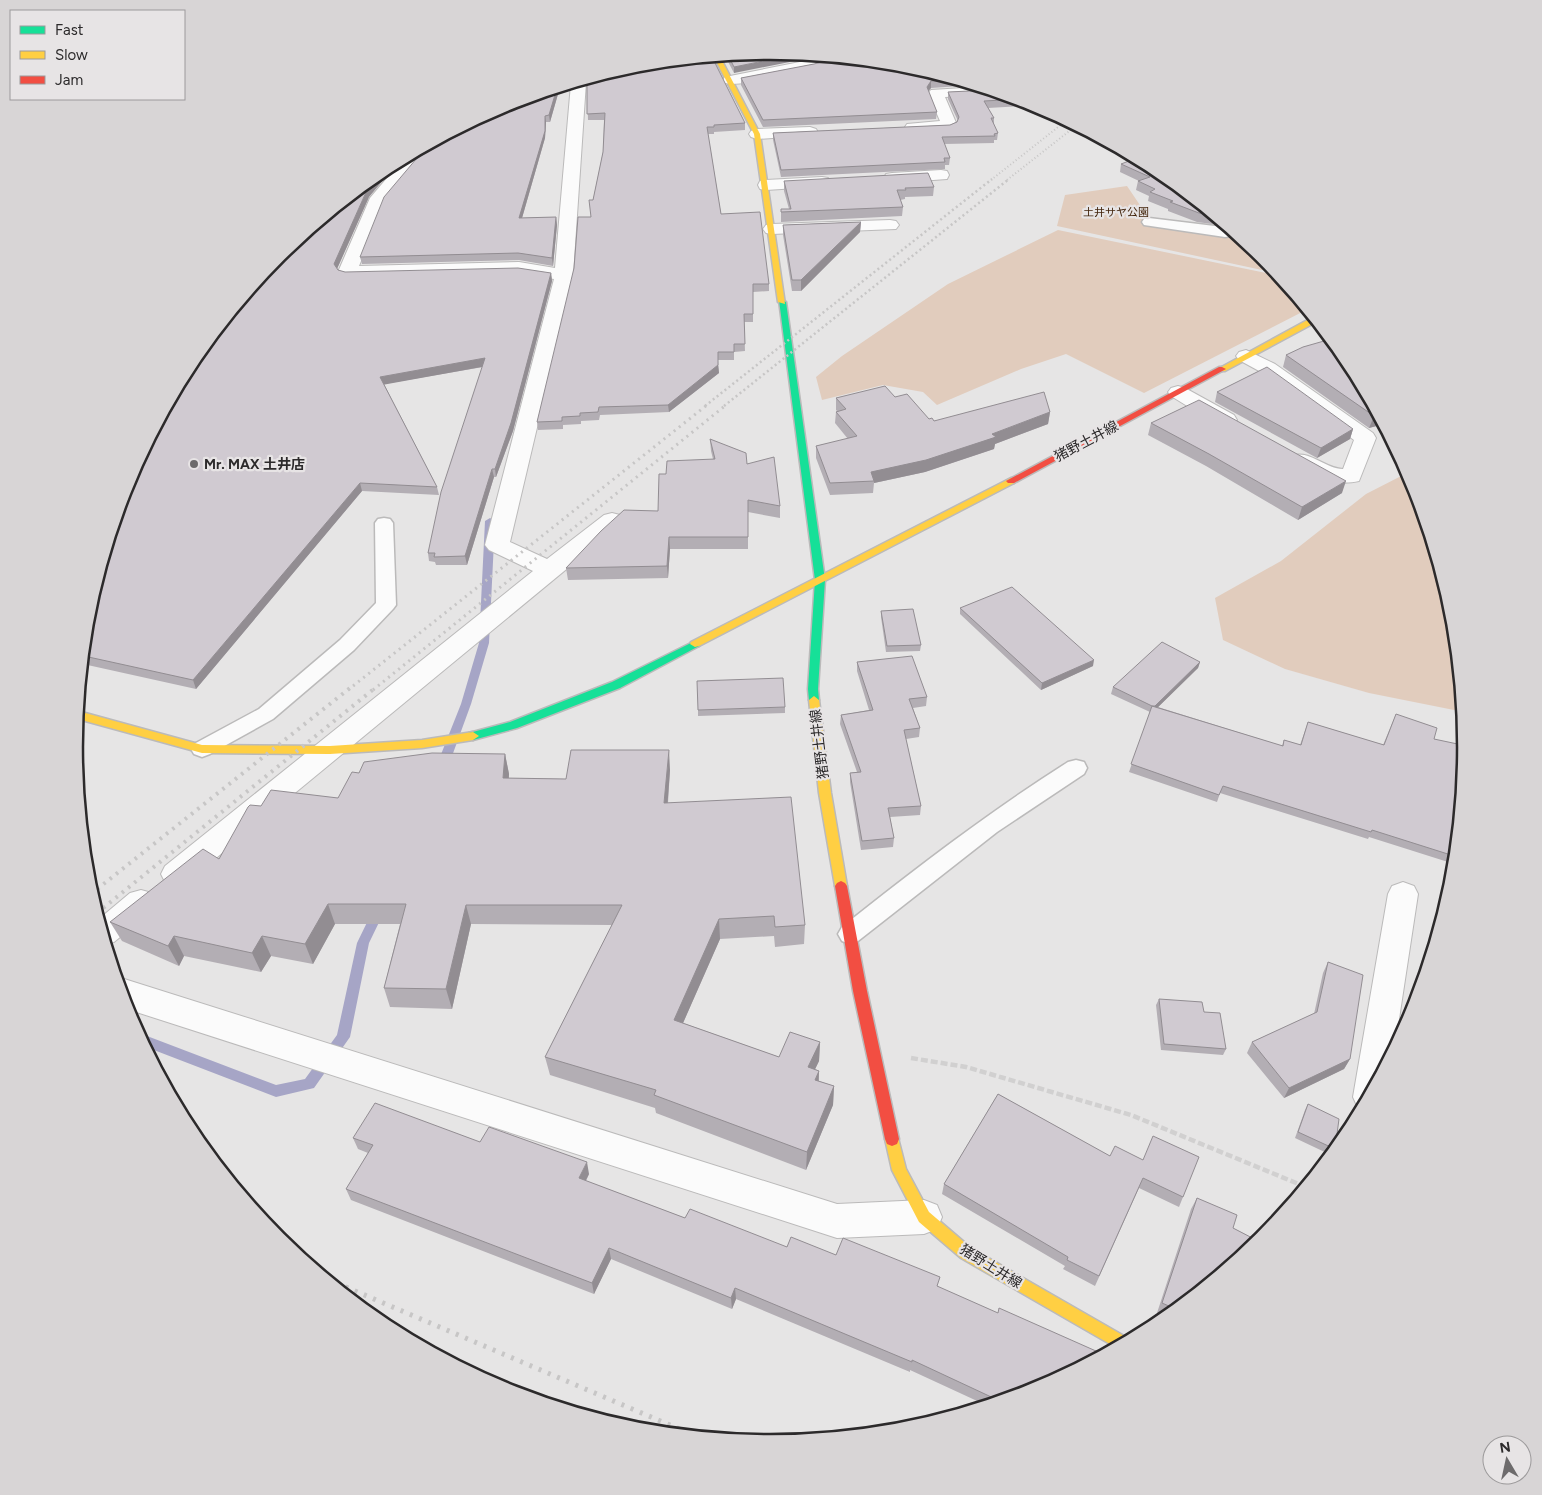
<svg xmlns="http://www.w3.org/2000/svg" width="1542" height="1495" viewBox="0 0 1542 1495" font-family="Figtree,'Noto Sans JP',sans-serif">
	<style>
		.green { fill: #e1ccbd }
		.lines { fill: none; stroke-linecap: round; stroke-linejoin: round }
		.stream { fill: #a6a5c6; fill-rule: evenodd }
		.lane-casing { stroke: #bbbaba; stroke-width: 3 }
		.street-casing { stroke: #bbbaba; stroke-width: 2 }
		.fast-casing { stroke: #bbbaba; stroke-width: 3 }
		.slow-casing { stroke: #bbbaba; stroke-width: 3 }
		.jam-casing { stroke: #bbbaba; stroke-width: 3 }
		.path { stroke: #d1d0d0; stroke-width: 4.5; stroke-dasharray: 7 3; stroke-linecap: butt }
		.lane { fill: #fbfbfb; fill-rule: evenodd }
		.street { fill: #fbfbfb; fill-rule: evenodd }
		.fast { fill: #16e098; fill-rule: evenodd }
		.slow { fill: #ffcf43; fill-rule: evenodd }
		.jam { fill: #f24e42; fill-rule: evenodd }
		.rail-far4 { stroke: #c7c6c6; stroke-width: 2; stroke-dasharray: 1 2.5; stroke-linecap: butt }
		.rail-far3 { stroke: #c7c6c6; stroke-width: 2.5; stroke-dasharray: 2 3; stroke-linecap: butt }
		.rail-far2 { stroke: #c7c6c6; stroke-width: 3; stroke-dasharray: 2 4.5; stroke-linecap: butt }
		.rail-far1 { stroke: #c7c6c6; stroke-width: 4; stroke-dasharray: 2.5 5.5; stroke-linecap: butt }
		.rail { stroke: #c7c6c6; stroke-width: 5; stroke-dasharray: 3 7; stroke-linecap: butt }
		.wall { fill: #b3aeb4 }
		.shaded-wall { fill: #928d92 }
		.building { fill: #d0cad1; stroke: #928d92 }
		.poi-dot { fill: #6d6b6c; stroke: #e7e4e5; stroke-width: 2 }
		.labels { text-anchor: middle; stroke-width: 4.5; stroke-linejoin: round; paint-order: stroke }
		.far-park-label { font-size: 11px; fill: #43250c; stroke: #e7e4e5 }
		.street-label { font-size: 14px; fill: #2c2a2b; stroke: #e7e4e5 }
		.poi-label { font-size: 14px; font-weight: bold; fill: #2c2a2b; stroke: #e7e4e5; text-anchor: start }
		.rim { fill: none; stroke: #2c2a2b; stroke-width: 2.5 }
	</style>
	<rect width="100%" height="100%" fill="#e6e5e5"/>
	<path class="green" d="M1127 186 1148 217 1223 226 1226 225 1264 255 1272 266 1262 270 1057 226 1065 195Z
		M1058 230 1266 273 1276 270 1308 309 1144 393 1066 354 1021 369 937 405 923 392 883 385 822 400 816 377 842 356 948 284Z
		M1409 472 1414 481 1454 612 1464 712 1369 693 1285 669 1223 640 1215 598 1281 561 1366 494Z"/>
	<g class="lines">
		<path class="stream" d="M490 518 495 521 489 643 471 704 448 767 442 771 436 767 461 704 479 643 485 521Z
			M378 907 382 908 384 912 369 943 350 1037 314 1088 276 1097 146 1047 139 1035 147 1036 276 1085 305 1079 337 1035 357 943 374 908Z"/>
		<g class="lane-casing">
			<path id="lane" d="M1149 218 1231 228 1239 235 1225 237 1144 225 1142 222 1144 219Z
				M384 518 390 519 393 523 396 605 393 609 354 650 273 719 210 754 202 757 194 754 191 749 194 744 259 709 340 640 376 603 375 523 378 519Z
				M1076 760 1084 762 1087 768 1084 774 997 832 858 941 850 944 842 941 838 934 842 927C915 869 989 812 1068 762Z"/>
		</g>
		<g class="street-casing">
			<path id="street" d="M825 57 845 59 838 62C814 68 745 88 725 83L723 80 725 77Z
				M585 80 586 82 573 275 510 542 547 559 604 515 612 513 620 515 624 520 620 525 187 882 176 886 165 882 161 874 165 866 533 571 489 550 485 545 554 279 519 274 347 278 340 276 338 272 370 198 405 157 428 145 430 148 428 151 384 203 359 266 519 262 555 268 571 84Z
				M980 87 992 91 990 94 985 95 945 97 957 125 955 128 913 132 907 130 905 127 907 124 940 121 928 93 931 90Z
				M810 127 816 129 818 132 816 135 757 139 751 137 749 134 751 131 757 129Z
				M941 170 947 171 949 175 947 179 892 183 886 182 884 178 886 174 892 173Z
				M822 177 828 178 830 182 828 186 766 190 760 189 758 185 760 181 766 180Z
				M890 220 896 221 899 225 896 229 772 234 766 233 763 229 766 225 772 224Z
				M1246 350 1275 364 1373 433 1376 438 1359 481C1338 486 1303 479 1290 460L1293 455C1312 451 1324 468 1343 469L1354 440 1261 372 1239 360 1236 356 1239 352Z
				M1178 386 1185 388 1234 415 1237 420 1234 425 1226 426 1218 425 1171 396 1168 392 1171 388Z
				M1403 882 1414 886 1418 894 1394 1052 1363 1110 1358 1108 1353 1097 1388 894 1392 886Z
				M141 890 152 893 156 902 152 911 114 942 107 944 99 919 130 893Z
				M121 978 837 1204 924 1200 937 1205 942 1217 937 1229 924 1234 837 1238 127 1009 117 980Z"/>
		</g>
		<g class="fast-casing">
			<path id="fast" d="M779 300 786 302 825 580 818 689 819 700 814 704 809 700 808 689 815 580Z
				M695 641 699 642 700 644 699 646 620 688 517 728 473 740 467 736 469 733 510 722 612 682Z"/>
		</g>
		<g class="slow-casing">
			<path id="slow" d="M714 57H720L760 134 785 304 778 302 754 134Z
				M1313 317 1318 321 1225 371H1222L1218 369Z
				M1011 478 1016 481 1014 483 699 646 695 647 690 644 691 642Z
				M814 696 819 700 831 793 847 886 845 889 841 891 837 889 835 886 819 793 809 700Z
				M78 711 202 745 330 746 422 740 473 732 479 736 473 740 422 748 330 754 202 753 78 719Z
				M892 1132 897 1134 906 1169 929 1212 971 1248 1131 1340 1117 1348 961 1258 919 1222 892 1170 885 1139 887 1134Z"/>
		</g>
		<g class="jam-casing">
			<path id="jam" d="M1219 367H1222L1226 369 1014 483H1008L1006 481Z
				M841 881 845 883 847 886 867 991 899 1139 897 1144 892 1146 887 1144 885 1139 853 991 835 886 837 883Z"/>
		</g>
		<path class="path" d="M911 1058 966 1067 1131 1115 1306 1187"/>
		<use href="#lane" class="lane"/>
		<use href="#street" class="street"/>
		<use href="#fast" class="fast"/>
		<use href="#slow" class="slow"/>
		<use href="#jam" class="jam"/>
		<path class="rail-far4" d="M991 180 1067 120
			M1007 180 1077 125"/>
		<path class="rail-far3" d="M705 406 992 179
			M724 406 1009 179"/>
		<path class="rail-far2" d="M348 690 707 405
			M373 690 726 405"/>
		<path class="rail-far1" d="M91 894 350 688
			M97 913 375 688"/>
		<path class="rail" d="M327 1279 698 1437"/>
	</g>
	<path class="wall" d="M771 51 734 73 725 56Z
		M814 64 907 65 975 85 931 88 928 91 937 112 936 119 763 127 741 85V78Z
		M635 65 745 123V130L714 132V134H708L721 214 769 284V291L753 292V322H744L745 351 734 352V360H718L719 373 669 412 600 415 599 420 581 421V424L563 425V429L538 430 537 422 591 217 593 200 603 152 604 120H588L587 81 586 80Z
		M560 87 550 122H546L545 138 522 218 556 217 557 225 553 266 519 260 362 264 360 257 505 104Z
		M991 90 1025 100 1024 106 988 108 994 118V125L998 133 997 140H994V143L944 144 950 158 949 165H945V169L781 177 773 140V133L950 125 958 121 948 99V92Z
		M1121 164 1158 169 1227 226 1197 222 1168 211V209L1148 201 1149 196 1136 190 1138 181H1139L1120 172Z
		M784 181 934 187 933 196 905 197V199L900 200 903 207 902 216 781 222V209H789L784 191Z
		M369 197 337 269 338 270 345 272 551 273 552 281 513 431 496 477H494L467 565H436L435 562 429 561 428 553 483 367 384 384 437 487 439 495 362 491 196 689 83 664 88 611Z
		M861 222 860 232 801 291H792L783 235V225Z
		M1286 355 1350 361 1384 424 1369 428 1283 367Z
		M1217 392 1353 429 1350 439 1317 458 1215 402Z
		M895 397 929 419 934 421 1050 412 1048 424 995 444 994 449 925 472 874 483 873 493 830 495 816 458V446L848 439 835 423 836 412 837 411 836 410V398Z
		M1151 423 1342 493 1298 520 1206 466 1148 435Z
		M710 439 747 464 780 506V518L748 512V549H670L668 578 568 580 566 568 658 511 666 474 713 459 711 451Z
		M960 608 1093 666 1041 690 960 614Z
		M881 611 921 645 920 651 886 652 881 617Z
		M857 662 927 697 926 706 913 708 920 728 919 737 906 739 921 806 920 815 890 817 894 838 893 847 861 850 850 782V773L857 772 840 724 841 715 869 710 857 671Z
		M1200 662 1198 668 1158 707 1282 746 1284 740 1300 745 1308 722 1383 745 1396 714 1434 739 1467 748 1454 879 1445 876 1448 862 1369 837 1368 839 1220 793 1217 802 1129 772 1150 712 1111 694 1113 687Z
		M785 707V713L698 716V710Z
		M505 754 509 774V778L566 779 670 770 668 803 805 925 804 944 775 947 774 936 720 939 683 1023 779 1057 820 1042 819 1061 815 1069 819 1071V1081L834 1086 833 1105 806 1170 656 1113 655 1108 550 1075 545 1057 612 925 471 924 452 1009 390 1007 384 988 400 924H335L313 964 271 956 261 972 184 956 179 966 122 941 110 922 219 859 261 806 338 798 359 773Z
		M1328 962 1350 1059 1344 1069 1284 1098 1247 1053 1252 1042 1314 1014 1323 973Z
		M1159 999 1204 1012 1226 1049 1223 1055 1161 1050 1156 1005Z
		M998 1094 1183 1197 1179 1207 1139 1188 1095 1286 1063 1269 1065 1266 942 1194 944 1184Z
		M1308 1104 1335 1149 1331 1155 1295 1138 1305 1110Z
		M353 1138 480 1142 589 1174 586 1181 685 1218 787 1247 836 1255 938 1286 1037 1391 988 1406 910 1370V1372L736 1299 732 1309 611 1259 594 1294 351 1200 346 1189 368 1153 358 1149Z
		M1197 1198 1233 1228 1260 1242 1168 1318 1157 1313 1191 1209Z"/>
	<path class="shaded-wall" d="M798 54 820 56 734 73V67Z
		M931 81V88L926 94 927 87Z
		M560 87 550 122 549 115 557 88Z
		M545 116 546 122 545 138 520 225 519 218Z
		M400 160 369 197 336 271 334 264 367 190 386 168Z
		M556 217 557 225 553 266 552 258Z
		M861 222 860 232 801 291V280Z
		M551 273 552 281 513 431 496 477 495 469Z
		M485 358 487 366 382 385 380 377Z
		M718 365 719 373 669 412 668 405Z
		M1050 412 1048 424 995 444 994 449 925 472 874 483V481L871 472 992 434Z
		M1379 414 1384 424 1369 428 1374 416Z
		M1353 429 1350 439 1317 458 1321 448Z
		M492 469 494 477 467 565 465 556Z
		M1346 481 1342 493 1298 520 1302 507Z
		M360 483 362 491 196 689 193 680Z
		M669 537 670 549 668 578 667 566Z
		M1094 660 1093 666 1041 690 1042 683Z
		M1200 662 1198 668 1152 713 1154 707Z
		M669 750 670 770 666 824 664 803Z
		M505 754 509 774 507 798 503 778Z
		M328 904 335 924 313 964 305 944Z
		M466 905 471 924 452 1009 446 989Z
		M719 919 720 939 676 1039 674 1020Z
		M174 936 184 956 179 966 168 946Z
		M262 936 271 956 261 972 252 953Z
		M820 1042 819 1061 807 1086 808 1067Z
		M1350 1059 1344 1069 1284 1098 1289 1088Z
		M819 1071 818 1090 815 1080Z
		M834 1086 833 1105 806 1170 807 1152Z
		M587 1162 589 1174 581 1190 579 1178Z
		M609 1248 611 1259 594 1294 592 1283Z
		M735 1288 736 1299 732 1309 731 1298Z"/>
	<path class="building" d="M771 51 798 54 734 67 728 55Z
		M712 57 745 123 714 125V127H707L721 214 760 212 769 284H753V314H744L745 344H734V352H718V365L668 405 599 407 598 412 580 413V416L562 417V421L537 422 574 268 578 217H591L589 200H593L603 152 605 113 587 114V79L635 65Z
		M837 58 907 65 957 80 931 81 927 87 937 112 763 120 741 78 814 64Z
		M557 88 549 115 545 116V131L519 218 556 217 552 258 518 253 360 257 384 197 428 145 505 104Z
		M991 90 1021 99 984 101 994 118H991L998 133 994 134 995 136 942 137 950 158H944L945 162 781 170 773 133 950 125 957 122 959 117 948 92Z
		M1137 158 1158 169 1214 215 1199 213 1170 202 1173 201 1150 192 1155 189 1138 181 1150 177 1121 164Z
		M384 168H386L367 190 334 264 338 270 345 272 518 268 551 273 511 423 495 469H492L465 556 434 557 435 553H428L441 492 485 358 380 377 437 487 360 483 193 680 84 656 88 611 128 481 192 360 279 255Z
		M928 173 934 187 905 188 906 190H897L903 207 781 212V209H791L784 181Z
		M861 222 801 280H792L783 225Z
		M1331 339 1334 341 1350 361 1379 414 1374 416 1286 355 1303 347Z
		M1267 367 1353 429 1321 448 1217 392Z
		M885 386 895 397 907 394 929 419 932 418 934 421 1044 392 1050 412 992 434 996 437 926 460 871 472 874 481 830 483 816 446 857 436 836 412 846 409 836 398Z
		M1199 400 1346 481 1302 507 1209 454 1151 423Z
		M710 439 746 453 747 464 774 457 780 506 748 500V537H669L667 566 566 568 601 531 624 510 658 511 659 474H666L667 461 715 459Z
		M1012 587 1094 660 1042 683 960 608Z
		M913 609 921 645 887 646 881 611Z
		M1162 642 1200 662 1155 706H1152L1113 687Z
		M912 656 927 697 909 699 920 728 904 730 921 806 888 808 894 838 862 841 850 773 861 772 841 715 873 710 857 662Z
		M783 678 785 707 698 710 697 681Z
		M1152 706 1283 746 1284 740 1301 745 1308 722 1384 745 1396 714 1437 728 1434 739 1467 746 1455 871 1449 869 1451 855 1372 830 1371 832 1223 786 1219 795 1131 764Z
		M571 750H669L664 803 791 797 805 925 775 927 774 916 719 919 674 1020 779 1057 790 1032 820 1042 808 1067 819 1071 815 1080 834 1086 807 1152 654 1095 656 1090 545 1057 622 905H466L446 989 384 988 406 904H328L305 944 262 936 252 953 174 936 168 946 110 922 203 849 219 859 248 807 250 805 261 806 271 790 338 798 352 772 359 773 364 762 432 753 505 754 503 778 566 779Z
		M1328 962 1363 975 1350 1059 1289 1088 1252 1042 1317 1012Z
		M1159 999 1202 1002 1204 1012 1220 1013 1226 1049 1164 1044Z
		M998 1094 1110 1156 1115 1146 1143 1160 1153 1136 1199 1157 1183 1197 1143 1178 1099 1276 1067 1260 1068 1257 944 1184Z
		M375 1103 480 1142 489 1127 587 1162 579 1178 685 1218 690 1209 787 1247 791 1237 836 1255 843 1238 940 1277 937 1286 998 1313 999 1308 1105 1355 1037 1391 1002 1402 912 1360V1362L735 1288 731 1298 609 1248 592 1283 346 1189 373 1145 353 1138Z
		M1308 1104 1339 1119 1335 1149 1298 1132Z
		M1197 1198 1237 1215 1233 1228 1260 1242 1178 1310 1162 1303Z"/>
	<circle class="poi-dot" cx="194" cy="464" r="5"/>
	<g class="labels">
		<g class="far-park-label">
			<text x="1116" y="216">土井サヤ公園</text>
		</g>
		<g class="street-label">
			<text transform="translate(1086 441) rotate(-28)" y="5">猪野土井線</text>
			<text transform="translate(819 744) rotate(-97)" y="5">猪野土井線</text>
			<text transform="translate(991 1266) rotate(32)" y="5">猪野土井線</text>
		</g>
		<g class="poi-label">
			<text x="204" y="469">Mr. MAX 土井店</text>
		</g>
	</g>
	<path d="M0 0H1542V1495H0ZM83 747a687 687 0 1 1 1374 0a687 687 0 1 1-1374 0Z" fill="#d8d5d6" fill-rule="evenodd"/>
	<path class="rim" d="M83 747a687 687 0 1 1 1374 0a687 687 0 1 1-1374 0Z"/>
	<rect x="10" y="10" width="175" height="90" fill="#e7e4e5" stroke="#9c9a9b"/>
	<rect x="20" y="26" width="25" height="8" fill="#16e098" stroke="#9c9a9b"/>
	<text x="55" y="35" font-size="15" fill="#2c2a2b">Fast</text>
	<rect x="20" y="51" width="25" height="8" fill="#ffcf43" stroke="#9c9a9b"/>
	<text x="55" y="60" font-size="15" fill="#2c2a2b">Slow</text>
	<rect x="20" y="76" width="25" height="8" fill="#f24e42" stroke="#9c9a9b"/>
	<text x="55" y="85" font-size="15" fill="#2c2a2b">Jam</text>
	<g transform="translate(1507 1460) rotate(351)"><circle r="24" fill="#e7e4e5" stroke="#9c9a9b"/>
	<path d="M0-4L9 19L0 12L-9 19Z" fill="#6d6b6c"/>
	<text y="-8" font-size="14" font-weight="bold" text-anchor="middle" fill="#2c2a2b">N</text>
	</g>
</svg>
